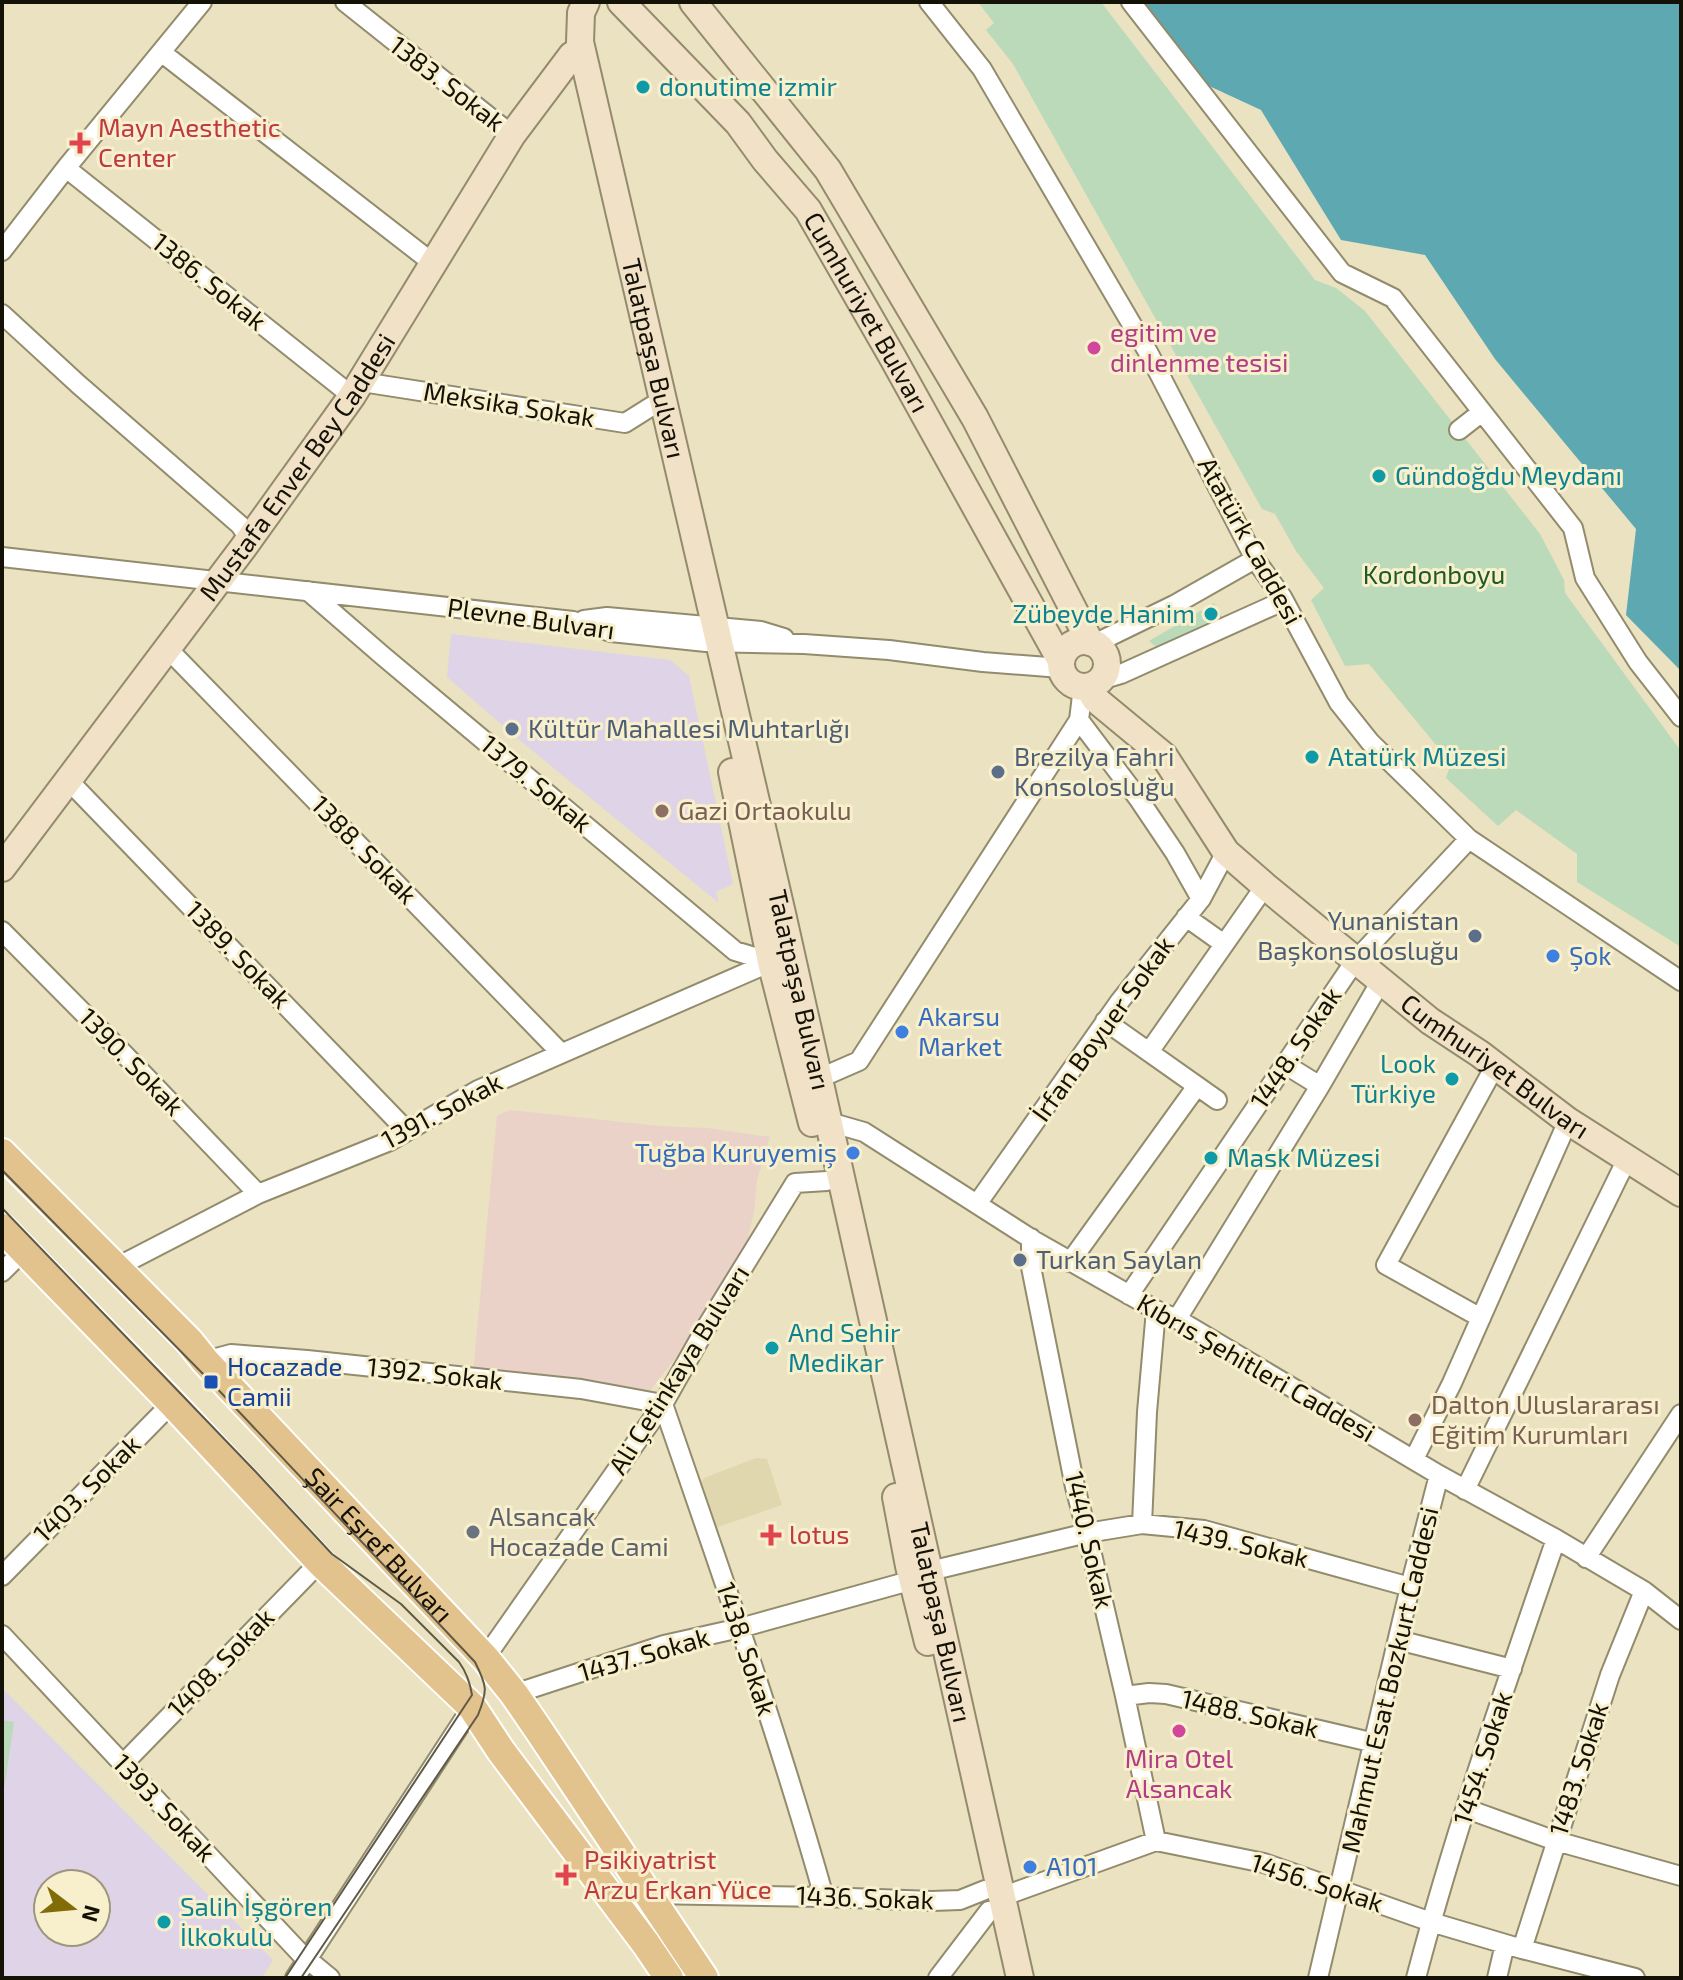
<svg xmlns="http://www.w3.org/2000/svg" width="1683" height="1980" viewBox="0 0 1683 1980" font-family="'Exo 2',sans-serif">
	<style>
		.built { fill: #e1d7ae }
		.education { fill: #dfd3e7; fill-rule: evenodd }
		.medical { fill: #ead2c8 }
		.green { fill: #badaba }
		.water { fill: #5ea8b2 }
		.lines { fill: none; stroke-linecap: round; stroke-linejoin: round }
		.street-casing { stroke: #928b6c; stroke-width: 22 }
		.secondary-casing { stroke: #928b6c; stroke-width: 30 }
		.primary-casing { stroke: #fff; stroke-width: 32 }
		.street { stroke: #fff; stroke-width: 18 }
		.secondary { stroke: #f1e1c6; stroke-width: 26 }
		.primary { stroke: #e3c38d; stroke-width: 28 }
		.tram { stroke: #5f5a47; stroke-width: 2 }
		.culture-dot { fill: #0f9aa8; stroke: #f8efcd; stroke-width: 3 }
		.health-dot { fill: #e0444e; stroke: #f8efcd; stroke-width: 3 }
		.hotel-dot { fill: #d1479c; stroke: #f8efcd; stroke-width: 3 }
		.service-dot { fill: #5c6f8a; stroke: #f8efcd; stroke-width: 3 }
		.education-dot { fill: #8d6e63; stroke: #f8efcd; stroke-width: 3 }
		.shop-dot { fill: #3f7fe0; stroke: #f8efcd; stroke-width: 3 }
		.transit-dot { fill: #1a4fb4; stroke: #f8efcd; stroke-width: 3 }
		.worship-dot { fill: #6b7280; stroke: #f8efcd; stroke-width: 3 }
		.labels { text-anchor: middle; stroke-width: 6; stroke-linejoin: round; paint-order: stroke }
		.street-label { font-size: 26px; fill: #141106; stroke: #f8efcd }
		.culture-label { font-size: 26px; fill: #0d838f; stroke: #f8efcd; text-anchor: start }
		.health-label { font-size: 26px; fill: #be3a42; stroke: #f8efcd; text-anchor: start }
		.hotel-label { font-size: 26px; fill: #b23c85; stroke: #f8efcd; text-anchor: start }
		.park-label { font-size: 26px; fill: #1e5a24; stroke: #f8efcd }
		.service-label { font-size: 26px; fill: #4e5e75; stroke: #f8efcd; text-anchor: start }
		.education-label { font-size: 26px; fill: #785e54; stroke: #f8efcd; text-anchor: start }
		.shop-label { font-size: 26px; fill: #366cbe; stroke: #f8efcd; text-anchor: start }
		.transit-label { font-size: 26px; fill: #164399; stroke: #f8efcd; text-anchor: start }
		.worship-label { font-size: 26px; fill: #5b616d; stroke: #f8efcd; text-anchor: start }
	</style>
	<rect width="100%" height="100%" fill="#eae2c0"/>
	<path class="built" d="M756 1458 767 1459 782 1505 715 1528 699 1485 704 1478Z"/>
	<path class="education" d="M451 634 670 660 689 676 733 884 716 892 719 903 517 738 521 734 507 721 502 725 447 677Z
		M2 1688 273 1960 262 1978H2ZM48 1884H96V1932H48Z"/>
	<path class="medical" d="M510 1110 660 1126 707 1128 770 1137 757 1180 754 1212 747 1242 688 1342 649 1392 574 1379 473 1374 497 1116Z"/>
	<path class="green" d="M978 2H1101L1315 280 1336 288 1365 311 1540 534 1564 580 1565 593 1681 751V947L1577 882V854L1516 810 1498 826 1446 778 1451 763 1369 664 1345 666 1311 600 1324 588 1296 551 1275 514 1262 509 1013 64 986 30 994 23Z
		M1214 603 1222 617 1162 648 1156 647 1149 641Z
		M2 1720 14 1722 3 1797H2Z"/>
	<path class="water" d="M1137 2H1681V671L1626 615 1636 529 1495 359 1425 255 1341 240 1261 110 1194 79Z"/>
	<g class="lines">
		<g class="street-casing">
			<path id="street" d="M345 2 512 135
				M929 2 982 69 1148 352 1255 559 1282 597 1339 703 1370 742 1469 839 1681 981
				M1131 2 1342 273 1393 298 1573 528 1585 578 1638 662 1681 717
				M161 52 434 264
				M66 168 352 396
				M2 251 66 168 202 2
				M2 314 78 384 240 525 246 534 243 548
				M362 382 625 423 652 406
				M1459 430 1482 412
				M2 557 573 621 611 632 706 642 804 644 889 650 983 662 1061 668
				M308 591 383 656 735 951 771 962
				M584 620 607 617 761 631 784 638
				M1094 644 1174 605 1255 559
				M168 649 560 1052
				M1101 680 1121 674 1283 601
				M1079 720 1138 798 1175 853 1201 899
				M68 780 407 1131
				M1186 917 1224 944
				M2 931 124 1054 258 1194
				M1105 1021 1217 1100
				M1149 1052 1265 886
				M1286 1065 1320 1086
				M820 1078 859 1061 1079 720 1083 687
				M829 1122 864 1132 1033 1240 1156 1310 1177 1319 1439 1475 1556 1539 1644 1591 1681 1620
				M977 1204 1120 1001 1201 899 1226 852
				M1031 1238V1267L1075 1487 1087 1533 1125 1696 1156 1841
				M1070 1262 1197 1086
				M115 1268 258 1194 390 1141 478 1090 771 962
				M2 1272 24 1250
				M1129 1295 1355 961 1469 839
				M1481 1318 1386 1265 1495 1066
				M1177 1319 1320 1086 1381 981
				M205 1361 231 1354 307 1360 581 1389 663 1404C719 1567 777 1730 824 1897
				M1414 1459 1452 1383 1568 1121
				M1465 1490 1627 1159
				M1142 1524 1147 1412 1156 1310
				M1586 1558 1681 1414
				M930 1571 1087 1533 1142 1524 1204 1530 1410 1587
				M2 1576 172 1403
				M2 1635 301 1954 330 1978
				M1398 1640 1512 1669
				M485 1658 663 1404 707 1326 795 1183 827 1181
				M514 1694 664 1645 740 1628 913 1580
				M1125 1696 1149 1693 1166 1694 1375 1743
				M123 1764 320 1562
				M1467 1809 1556 1841 1681 1876
				M648 1894 824 1897 932 1901 960 1900 985 1890
				M1001 1897 1156 1841 1264 1863 1431 1922 1522 1949 1635 1978
				M1522 1949 1610 1675 1644 1591
				M295 1978 472 1707
				M938 1978 989 1911
				M1318 1978 1410 1587 1439 1475
				M1416 1978C1455 1830 1506 1684 1556 1539
				M1497 1978 1505 1944"/>
		</g>
		<g class="secondary-casing">
			<g id="secondary">
				<path id="s1" d="M586 2 581 13 580 42 783 918 1020 1978"/>
				<path id="s2" d="M621 2 738 123 765 160 808 210 893 358 1061 661"/>
				<path d="M693 2 828 170 975 418 1090 642"/>
				<circle cx="1084" cy="664" r="23"/>
				<path id="s3" d="M1088 687 1095 699 1164 756 1226 852 1265 886 1430 1021 1480 1054 1568 1121 1681 1193"/>
				<path d="M732 772 771 962 812 1123"/>
				<path id="s4" d="M2 868 243 548 352 396 512 135 572 55"/>
				<path d="M896 1497 909 1566 928 1642"/>
			</g>
		</g>
		<g class="primary-casing">
			<g id="primary">
				<path id="s5" d="M2 1153 189 1341 205 1361 485 1658 514 1694 538 1729 704 1978"/>
				<path d="M2 1228 172 1403 320 1562 472 1707 501 1751 646 1944 669 1978"/>
			</g>
		</g>
		<use href="#street" class="street"/>
		<use href="#secondary" class="secondary"/>
		<use href="#primary" class="primary"/>
		<path class="tram" d="M2 1170 211 1382 475 1662C487 1686 488 1690 478 1715L301 1978
			M2 1208 255 1471 332 1554 401 1604 459 1662C467 1673 470 1682 472 1695L285 1978"/>
	</g>
	<g class="culture-dot">
		<circle cx="643" cy="87" r="8"/>
		<circle cx="1379" cy="476" r="8"/>
		<circle cx="1211" cy="614" r="8"/>
		<circle cx="1312" cy="757" r="8"/>
		<circle cx="1452" cy="1079" r="8"/>
		<circle cx="1211" cy="1158" r="8"/>
		<circle cx="772" cy="1348" r="8"/>
		<circle cx="164" cy="1922" r="8"/>
	</g>
	<g class="health-dot">
		<path d="M76 131h8v8h8v8h-8v8h-8v-8h-8v-8h8z"/>
		<path d="M767 1523h8v8h8v8h-8v8h-8v-8h-8v-8h8z"/>
		<path d="M562 1863h8v8h8v8h-8v8h-8v-8h-8v-8h8z"/>
	</g>
	<g class="hotel-dot">
		<circle cx="1094" cy="348" r="8"/>
		<circle cx="1179" cy="1731" r="8"/>
	</g>
	<g class="service-dot">
		<circle cx="512" cy="729" r="8"/>
		<circle cx="998" cy="772" r="8"/>
		<circle cx="1475" cy="936" r="8"/>
		<circle cx="1020" cy="1260" r="8"/>
	</g>
	<g class="education-dot">
		<circle cx="662" cy="811" r="8"/>
		<circle cx="1415" cy="1420" r="8"/>
	</g>
	<g class="shop-dot">
		<circle cx="1553" cy="956" r="8"/>
		<circle cx="902" cy="1032" r="8"/>
		<circle cx="853" cy="1153" r="8"/>
		<circle cx="1030" cy="1867" r="8"/>
	</g>
	<rect class="transit-dot" x="203" y="1374" width="16" height="16" rx="4"/>
	<circle class="worship-dot" cx="473" cy="1532" r="8"/>
	<g class="labels">
		<g class="street-label">
			<text transform="translate(447 84) rotate(38)" y="9">1383. Sokak</text>
			<text transform="translate(209 282) rotate(39)" y="9">1386. Sokak</text>
			<text dy="9" stroke="none"><textPath href="#s2" startOffset="398">Cumhuriyet Bulvarı</textPath></text>
			<text dy="9" stroke="none"><textPath href="#s1" startOffset="366">Talatpaşa Bulvarı</textPath></text>
			<text transform="translate(509 405) rotate(9)" y="9">Meksika Sokak</text>
			<text dy="9" stroke="none"><textPath href="#s4" startOffset="498">Mustafa Enver Bey Caddesi</textPath></text>
			<text transform="translate(1250 541) rotate(61)" y="9">Atatürk Caddesi</text>
			<text transform="translate(531 619) rotate(8)" y="9">Plevne Bulvarı</text>
			<text transform="translate(536 784) rotate(40)" y="9">1379. Sokak</text>
			<text transform="translate(364 850) rotate(46)" y="9">1388. Sokak</text>
			<text transform="translate(238 955) rotate(46)" y="9">1389. Sokak</text>
			<text dy="9" stroke="none"><textPath href="#s1" startOffset="1014">Talatpaşa Bulvarı</textPath></text>
			<text transform="translate(1103 1029) rotate(-54)" y="9">İrfan Boyuer Sokak</text>
			<text transform="translate(1296 1048) rotate(-56)" y="9">1448. Sokak</text>
			<text transform="translate(131 1062) rotate(46)" y="9">1390. Sokak</text>
			<text dy="9" stroke="none"><textPath href="#s3" startOffset="562">Cumhuriyet Bulvarı</textPath></text>
			<text transform="translate(442 1111) rotate(-28)" y="9">1391. Sokak</text>
			<text transform="translate(1256 1368) rotate(30)" y="9">Kıbrıs Şehitleri Caddesi</text>
			<text transform="translate(679 1370) rotate(-58)" y="9">Ali Çetinkaya Bulvarı</text>
			<text transform="translate(435 1374) rotate(6)" y="9">1392. Sokak</text>
			<text transform="translate(87 1489) rotate(-45)" y="9">1403. Sokak</text>
			<text transform="translate(1089 1540) rotate(77)" y="9">1440. Sokak</text>
			<text transform="translate(1241 1544) rotate(13)" y="9">1439. Sokak</text>
			<text dy="9" stroke="none"><textPath href="#s5" startOffset="544">Şair Eşref Bulvarı</textPath></text>
			<text dy="9" stroke="none"><textPath href="#s1" startOffset="1662">Talatpaşa Bulvarı</textPath></text>
			<text transform="translate(746 1649) rotate(72)" y="9">1438. Sokak</text>
			<text transform="translate(644 1655) rotate(-16)" y="9">1437. Sokak</text>
			<text transform="translate(221 1663) rotate(-46)" y="9">1408. Sokak</text>
			<text transform="translate(1390 1680) rotate(-77)" y="9">Mahmut Esat Bozkurt Caddesi</text>
			<text transform="translate(1250 1714) rotate(13)" y="9">1488. Sokak</text>
			<text transform="translate(1483 1758) rotate(-72)" y="9">1454. Sokak</text>
			<text transform="translate(1579 1769) rotate(-72)" y="9">1483. Sokak</text>
			<text transform="translate(164 1808) rotate(47)" y="9">1393. Sokak</text>
			<text transform="translate(1317 1883) rotate(18)" y="9">1456. Sokak</text>
			<text transform="translate(865 1898) rotate(2)" y="9">1436. Sokak</text>
		</g>
		<g class="culture-label">
			<text x="659" y="96">donutime izmir</text>
			<text x="1395" y="485">Gündoğdu Meydanı</text>
			<text x="1195" y="623" text-anchor="end">Zübeyde Hanim</text>
			<text x="1328" y="766">Atatürk Müzesi</text>
			<text x="1436" y="1073" text-anchor="end">Look<tspan x="1436" dy="30">Türkiye</tspan></text>
			<text x="1227" y="1167">Mask Müzesi</text>
			<text x="788" y="1342">And Sehir<tspan x="788" dy="30">Medikar</tspan></text>
			<text x="180" y="1916">Salih İşgören<tspan x="180" dy="30">İlkokulu</tspan></text>
		</g>
		<g class="health-label">
			<text x="98" y="137">Mayn Aesthetic<tspan x="98" dy="30">Center</tspan></text>
			<text x="789" y="1544">lotus</text>
			<text x="584" y="1869">Psikiyatrist<tspan x="584" dy="30">Arzu Erkan Yüce</tspan></text>
		</g>
		<g class="hotel-label">
			<text x="1110" y="342">egitim ve<tspan x="1110" dy="30">dinlenme tesisi</tspan></text>
			<text x="1179" y="1768" text-anchor="middle">Mira Otel<tspan x="1179" dy="30">Alsancak</tspan></text>
		</g>
		<g class="park-label">
			<text x="1434" y="584">Kordonboyu</text>
		</g>
		<g class="service-label">
			<text x="528" y="738">Kültür Mahallesi Muhtarlığı</text>
			<text x="1014" y="766">Brezilya Fahri<tspan x="1014" dy="30">Konsolosluğu</tspan></text>
			<text x="1459" y="930" text-anchor="end">Yunanistan<tspan x="1459" dy="30">Başkonsolosluğu</tspan></text>
			<text x="1036" y="1269">Turkan Saylan</text>
		</g>
		<g class="education-label">
			<text x="678" y="820">Gazi Ortaokulu</text>
			<text x="1431" y="1414">Dalton Uluslararası<tspan x="1431" dy="30">Eğitim Kurumları</tspan></text>
		</g>
		<g class="shop-label">
			<text x="1569" y="965">Şok</text>
			<text x="918" y="1026">Akarsu<tspan x="918" dy="30">Market</tspan></text>
			<text x="837" y="1162" text-anchor="end">Tuğba Kuruyemiş</text>
			<text x="1046" y="1876">A101</text>
		</g>
		<g class="transit-label">
			<text x="227" y="1376">Hocazade<tspan x="227" dy="30">Camii</tspan></text>
		</g>
		<g class="worship-label">
			<text x="489" y="1526">Alsancak<tspan x="489" dy="30">Hocazade Cami</tspan></text>
		</g>
	</g>
	<rect width="1683" height="1980" fill="none" stroke="#141106" stroke-width="8"/>
	<g transform="translate(72 1908) rotate(106)"><circle r="38" fill="#f8efcd" stroke="#9d967d" stroke-width="2"/>
	<path d="M0-6L14 30L0 20L-14 30Z" fill="#826c08"/>
	<text y="-12" font-size="22" font-weight="bold" text-anchor="middle" fill="#141106">N</text>
	</g>
</svg>
